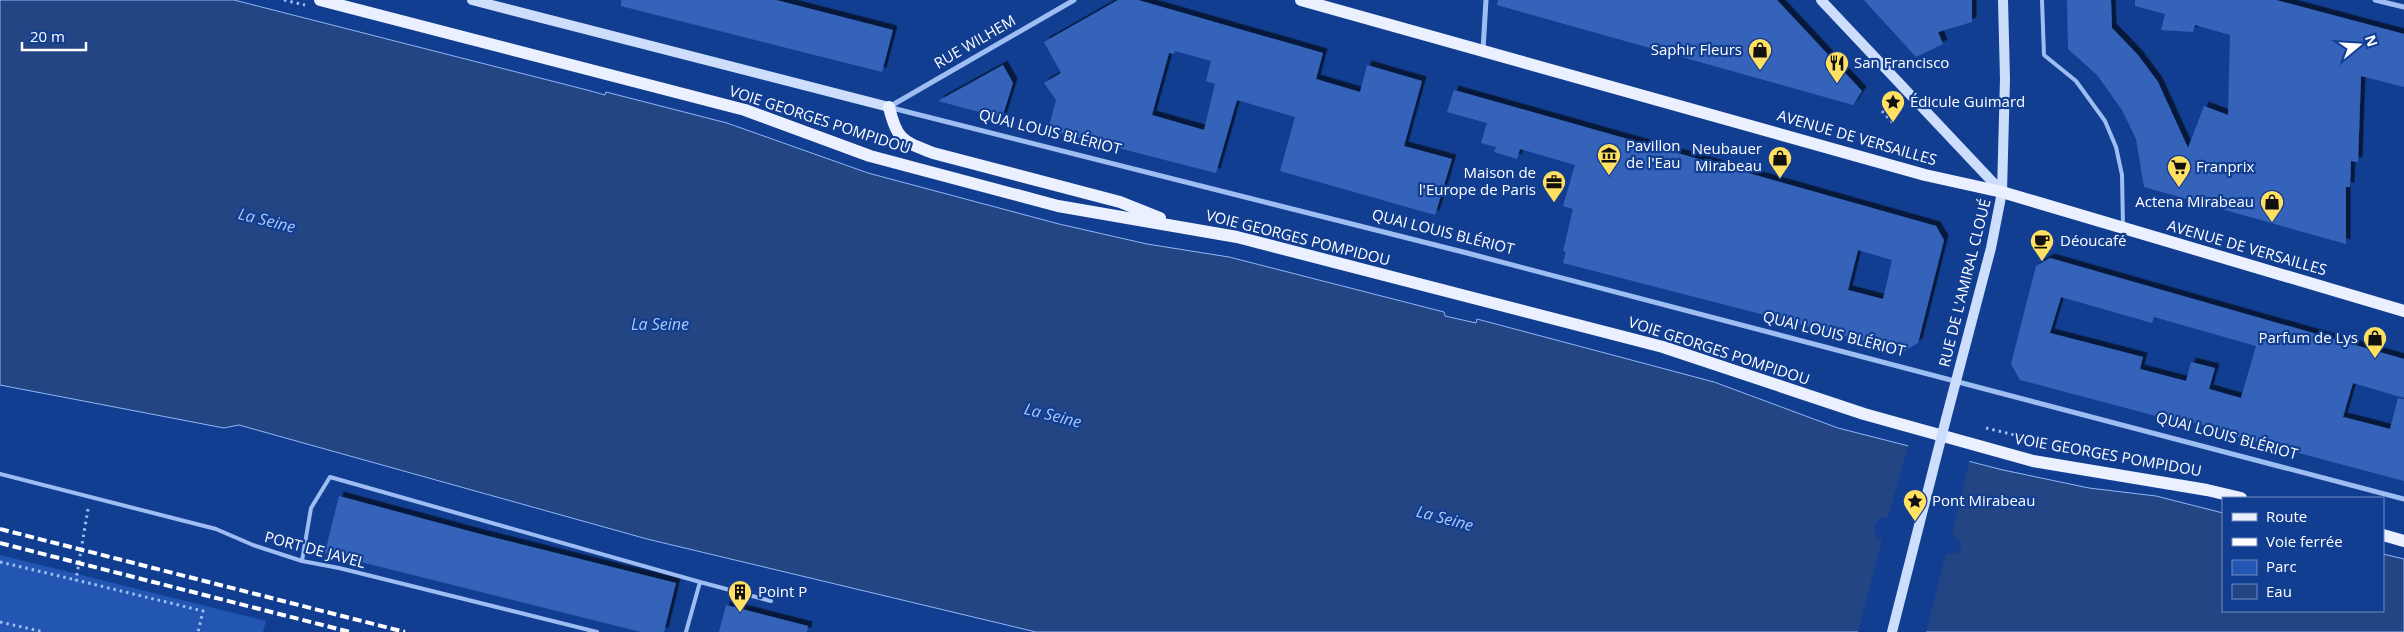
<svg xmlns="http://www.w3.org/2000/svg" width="2404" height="632" viewBox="0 0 2404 632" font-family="'Open Sans',sans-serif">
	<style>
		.green { fill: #2356b2 }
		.water { fill: #244584; stroke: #90b6f6 }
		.pier { fill: #123e92 }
		.building { fill: #3564ba; fill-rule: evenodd; filter: url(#shadow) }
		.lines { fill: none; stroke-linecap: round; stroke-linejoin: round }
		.path { stroke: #9ebdf3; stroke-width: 3; stroke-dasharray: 2.5 4; stroke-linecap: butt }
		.lane { stroke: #9ebdf3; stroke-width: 4 }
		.street { stroke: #9ebdf3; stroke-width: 5 }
		.secondary { stroke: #cdddfc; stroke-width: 10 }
		.primary { stroke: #eaf0ff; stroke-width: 12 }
		.rail { stroke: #fff; stroke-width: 4; stroke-dasharray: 9 4; stroke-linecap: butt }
		.secondary-bridge { stroke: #cdddfc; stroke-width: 10 }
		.labels { text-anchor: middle; stroke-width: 4.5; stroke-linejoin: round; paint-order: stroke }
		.street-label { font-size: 15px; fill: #fff; stroke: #123e92 }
		.poi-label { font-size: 15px; fill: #fff; stroke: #123e92; text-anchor: start }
		.water-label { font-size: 16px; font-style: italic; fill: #aac7f9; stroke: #123e92 }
	</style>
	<defs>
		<filter id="shadow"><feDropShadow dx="4.5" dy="-4.5" stdDeviation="0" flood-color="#0009"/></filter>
	</defs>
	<rect width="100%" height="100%" fill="#123e92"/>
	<path class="green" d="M0 555 266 621 263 632H0Z"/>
	<path class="water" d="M0 0H234L587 90 605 95 606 92 727 123 868 173 1059 224 1147 244 1229 257 1444 312 1445 316 1476 323 1477 319 1714 382 1838 428 2003 470 2089 488 2156 496 2223 513V611H2383V554L2404 559V632H1036L647 539 239 425 224 428 0 385Z"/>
	<path class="pier" d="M1909 443 1970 459 1952 535 1960 542 1961 549 1958 553 1946 554 1926 632H1858L1882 540 1876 536 1874 525 1882 517H1888Z"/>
	<path class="building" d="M621 0H776L893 30 882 72 621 6Z
		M1118 0H1138L1323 53 1316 79 1360 92 1367 65 1422 81 1404 146 1452 159 1435 215 1280 171 1295 117 1237 100 1216 173 1048 130 1056 100 1044 83 1061 73 1044 42ZM1175 51 1211 61 1206 81 1215 84 1204 130 1152 115 1169 53 1174 54Z
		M1498 0H1777L1862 91 1853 105 1497 5Z
		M1864 0H1972V22L1938 32 1943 44 1916 57Z
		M2067 0H2111L2112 28 2138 55 2158 82 2188 148 2204 106 2228 115 2230 35 2195 25 2193 32 2161 30 2165 14 2135 6V0H2276L2404 34V87L2361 76 2358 162 2351 161 2350 187H2346V244L2144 187 2136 139 2122 110 2097 75 2068 49Z
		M1003 65 1013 83 1002 118 938 101Z
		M1454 90 1936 226 1944 240 1918 343 1904 351 1563 263 1566 252 1563 251 1573 209 1563 206 1575 165 1520 149 1517 159 1494 152 1496 147 1481 143 1487 123 1447 112ZM1858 250 1892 260 1883 299 1848 290Z
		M2050 258 2404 359V398L2353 383 2343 417 2390 429 2398 398 2404 399V481L2231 435V432L2191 422 2190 425 2020 380 2011 364 2036 266ZM2061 297 2152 323 2154 317 2256 346 2241 398 2209 389 2215 368 2191 362 2186 381 2140 369 2143 357 2050 333Z
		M339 496 480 534 676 583 664 632H641L325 553Z
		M726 605 808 626 807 632H719Z"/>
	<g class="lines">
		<path class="path" d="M284 0 305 5
			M1882 111 1893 123
			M1986 428 2023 437
			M88 509 76 580 203 611 198 632
			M0 562 76 580
			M0 622 44 632"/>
		<path class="lane" d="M2042 0 2044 55 2076 81 2105 121 2116 147 2122 175 2123 226
			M0 474 216 529 253 545 302 561 339 568 597 632
			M302 561 311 508 330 477 700 582
			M686 632 700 582 771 601"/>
		<path class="street" d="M2375 0 2404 7
			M1483 50 1486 0
			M889 107 1074 0
			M892 108 1467 253 2404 499"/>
		<path class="secondary" d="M472 0 889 107
			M1821 0 2002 192
			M1946 419 1991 248 2002 192 2005 79 2003 0"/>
		<path class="primary" d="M320 0 745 110 870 156 1058 206 1237 237 1663 347 1864 414 2033 461 2207 490 2241 498
			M1301 0 1925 175 2002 192 2404 311
			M889 107C897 141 903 141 933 153L1120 202 1160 218
			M2383 535 2404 541"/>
		<path class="rail" d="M0 529 405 632
			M0 543 350 632"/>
		<path class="secondary-bridge" d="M1892 632 1946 419"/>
	</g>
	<defs>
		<g id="shop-pin" transform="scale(1.25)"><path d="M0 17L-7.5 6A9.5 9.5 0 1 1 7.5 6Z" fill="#ffe060" stroke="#123e92"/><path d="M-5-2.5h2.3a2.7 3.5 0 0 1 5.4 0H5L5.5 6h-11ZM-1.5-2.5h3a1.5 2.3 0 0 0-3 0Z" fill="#111"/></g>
		<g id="restaurant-pin" transform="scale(1.25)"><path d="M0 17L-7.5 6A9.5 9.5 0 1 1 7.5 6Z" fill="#ffe060" stroke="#123e92"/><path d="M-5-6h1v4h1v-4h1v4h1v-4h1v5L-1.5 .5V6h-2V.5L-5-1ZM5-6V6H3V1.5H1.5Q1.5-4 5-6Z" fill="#111"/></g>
		<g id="sight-pin" transform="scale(1.25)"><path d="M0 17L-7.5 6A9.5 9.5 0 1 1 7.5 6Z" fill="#ffe060" stroke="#123e92"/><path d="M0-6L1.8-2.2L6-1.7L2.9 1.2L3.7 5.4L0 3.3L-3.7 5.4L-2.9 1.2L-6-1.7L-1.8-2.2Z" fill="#111"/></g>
		<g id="museum-pin" transform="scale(1.25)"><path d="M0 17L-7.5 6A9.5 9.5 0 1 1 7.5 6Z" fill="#ffe060" stroke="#123e92"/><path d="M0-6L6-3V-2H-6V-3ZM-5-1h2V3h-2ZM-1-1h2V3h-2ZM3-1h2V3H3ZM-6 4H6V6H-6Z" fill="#111"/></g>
		<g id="supermarket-pin" transform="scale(1.25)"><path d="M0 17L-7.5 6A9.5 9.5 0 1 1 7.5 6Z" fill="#ffe060" stroke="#123e92"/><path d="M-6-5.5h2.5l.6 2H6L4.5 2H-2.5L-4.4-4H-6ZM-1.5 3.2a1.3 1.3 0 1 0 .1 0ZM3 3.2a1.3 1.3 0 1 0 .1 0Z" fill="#111"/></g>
		<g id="office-pin" transform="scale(1.25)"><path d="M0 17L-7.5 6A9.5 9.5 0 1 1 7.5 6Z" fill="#ffe060" stroke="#123e92"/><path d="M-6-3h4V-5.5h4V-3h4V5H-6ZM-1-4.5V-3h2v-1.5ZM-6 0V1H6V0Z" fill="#111"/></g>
		<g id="cafe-pin" transform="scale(1.25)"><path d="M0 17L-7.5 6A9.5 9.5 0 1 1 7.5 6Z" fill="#ffe060" stroke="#123e92"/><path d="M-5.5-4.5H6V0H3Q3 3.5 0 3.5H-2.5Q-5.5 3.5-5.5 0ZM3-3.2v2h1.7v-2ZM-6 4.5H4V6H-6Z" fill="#111"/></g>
		<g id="building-pin" transform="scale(1.25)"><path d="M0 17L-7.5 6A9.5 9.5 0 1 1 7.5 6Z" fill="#ffe060" stroke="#123e92"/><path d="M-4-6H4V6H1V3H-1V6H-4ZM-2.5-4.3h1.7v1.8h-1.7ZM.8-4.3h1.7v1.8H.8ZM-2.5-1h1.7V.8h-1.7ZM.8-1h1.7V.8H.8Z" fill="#111"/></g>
	</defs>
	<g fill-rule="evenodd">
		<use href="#shop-pin" x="1760" y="50"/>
		<use href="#restaurant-pin" x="1837" y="63"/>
		<use href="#sight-pin" x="1893" y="102"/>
		<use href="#museum-pin" x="1609" y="155"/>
		<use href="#shop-pin" x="1780" y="158"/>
		<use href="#supermarket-pin" x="2179" y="167"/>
		<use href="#office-pin" x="1554" y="182"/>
		<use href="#shop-pin" x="2272" y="202"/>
		<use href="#cafe-pin" x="2042" y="241"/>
		<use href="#shop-pin" x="2375" y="338"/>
		<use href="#sight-pin" x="1915" y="501"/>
		<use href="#building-pin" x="740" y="592"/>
	</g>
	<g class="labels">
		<g class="street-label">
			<text transform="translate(975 42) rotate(-30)" y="5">RUE WILHEM</text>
			<text transform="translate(820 120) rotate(18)" y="5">VOIE GEORGES POMPIDOU</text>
			<text transform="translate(1050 132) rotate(14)" y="5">QUAI LOUIS BLÉRIOT</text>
			<text transform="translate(1857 138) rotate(16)" y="5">AVENUE DE VERSAILLES</text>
			<text transform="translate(1443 232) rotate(14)" y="5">QUAI LOUIS BLÉRIOT</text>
			<text transform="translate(1298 238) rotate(14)" y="5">VOIE GEORGES POMPIDOU</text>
			<text transform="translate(2247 248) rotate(16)" y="5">AVENUE DE VERSAILLES</text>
			<text transform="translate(1965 283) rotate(-76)" y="5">RUE DE L'AMIRAL CLOUÉ</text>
			<text transform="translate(1834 334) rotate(14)" y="5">QUAI LOUIS BLÉRIOT</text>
			<text transform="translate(1719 351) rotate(18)" y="5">VOIE GEORGES POMPIDOU</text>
			<text transform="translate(2227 436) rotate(15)" y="5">QUAI LOUIS BLÉRIOT</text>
			<text transform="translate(2108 455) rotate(10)" y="5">VOIE GEORGES POMPIDOU</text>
			<text transform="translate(315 550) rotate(15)" y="5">PORT DE JAVEL</text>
		</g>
		<g class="poi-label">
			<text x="1742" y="55" text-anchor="end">Saphir Fleurs</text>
			<text x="1854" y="68">San Francisco</text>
			<text x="1910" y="107">Édicule Guimard</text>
			<text x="1626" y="151">Pavillon<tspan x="1626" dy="17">de l'Eau</tspan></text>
			<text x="1762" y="154" text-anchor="end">Neubauer<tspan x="1762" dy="17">Mirabeau</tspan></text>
			<text x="2196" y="172">Franprix</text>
			<text x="1536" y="178" text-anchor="end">Maison de<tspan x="1536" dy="17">l'Europe de Paris</tspan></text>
			<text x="2254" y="207" text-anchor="end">Actena Mirabeau</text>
			<text x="2060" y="246">Déoucafé</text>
			<text x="2358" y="343" text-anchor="end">Parfum de Lys</text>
			<text x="1932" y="506">Pont Mirabeau</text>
			<text x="758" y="597">Point P</text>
		</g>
		<g class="water-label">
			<text transform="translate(267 220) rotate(14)" y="6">La Seine</text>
			<text x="660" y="330">La Seine</text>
			<text transform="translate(1053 415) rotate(14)" y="6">La Seine</text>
			<text transform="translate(1445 518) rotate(15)" y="6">La Seine</text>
		</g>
	</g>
	<rect x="2222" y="497" width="162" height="115" fill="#123e92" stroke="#718bbe"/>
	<rect x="2232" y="513" width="25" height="8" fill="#eaf0ff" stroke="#718bbe"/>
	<text x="2266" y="522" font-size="15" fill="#ffffff">Route</text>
	<rect x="2232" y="538" width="25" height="8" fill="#ffffff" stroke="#718bbe"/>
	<text x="2266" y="547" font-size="15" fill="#ffffff">Voie ferrée</text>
	<rect x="2232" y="560" width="25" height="15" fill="#2356b2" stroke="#718bbe"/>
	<text x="2266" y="572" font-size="15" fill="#ffffff">Parc</text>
	<rect x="2232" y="584" width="25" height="15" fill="#244584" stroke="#718bbe"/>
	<text x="2266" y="597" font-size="15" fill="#ffffff">Eau</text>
	<g transform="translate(2359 45) rotate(72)" stroke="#123e92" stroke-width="4" paint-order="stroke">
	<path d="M0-4L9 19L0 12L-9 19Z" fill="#ffffff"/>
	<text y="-8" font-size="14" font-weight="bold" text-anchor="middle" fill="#ffffff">N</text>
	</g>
	<path d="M22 42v8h64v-8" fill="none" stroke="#ffffff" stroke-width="2.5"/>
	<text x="30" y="42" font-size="15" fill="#ffffff" stroke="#123e92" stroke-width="4" paint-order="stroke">20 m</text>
</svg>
